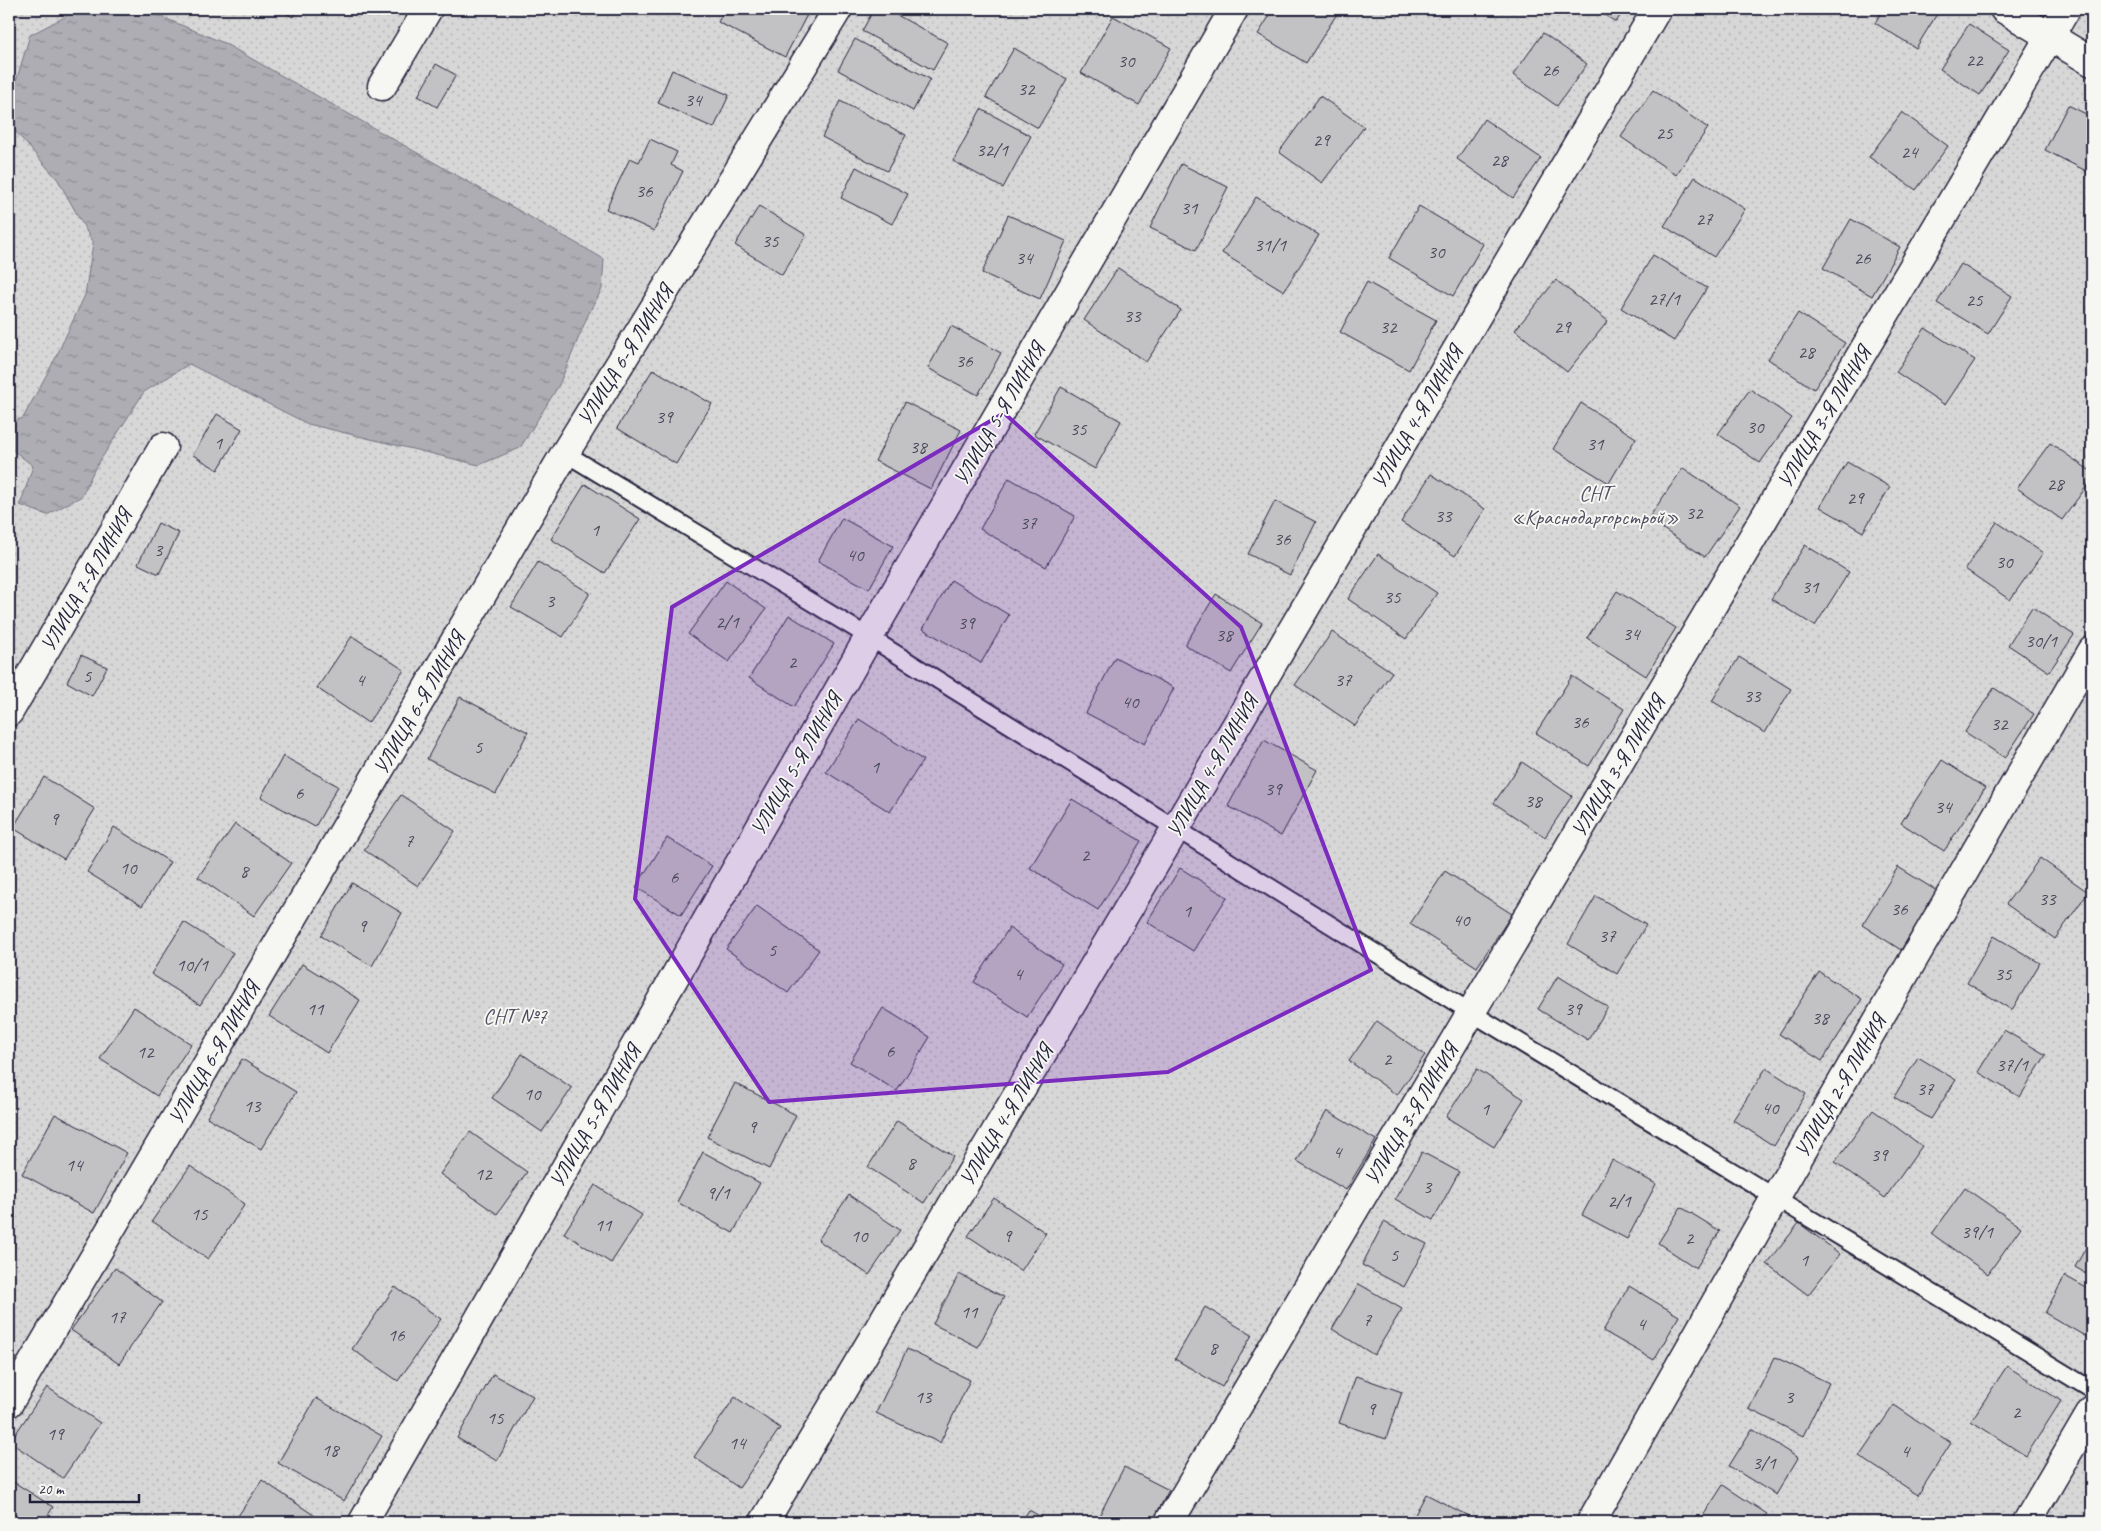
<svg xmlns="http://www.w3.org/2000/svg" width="2101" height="1531" viewBox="0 0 2101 1531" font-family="Caveat,sans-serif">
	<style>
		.grass { fill: url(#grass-dots); stroke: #7c7c89 }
		.water { fill: url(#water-ripples); stroke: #757583 }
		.building { fill: #c2c2c4; stroke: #22223b }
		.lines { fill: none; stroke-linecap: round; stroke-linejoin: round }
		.service-casing { stroke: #22223b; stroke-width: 20 }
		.minor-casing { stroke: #22223b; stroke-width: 31 }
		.service { stroke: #f6f6f2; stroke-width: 16 }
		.minor { stroke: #f6f6f2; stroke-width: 28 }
		.marked { fill: #7b2cbf; fill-opacity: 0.2; stroke: #7b2cbf; stroke-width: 4; stroke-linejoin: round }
		.labels { text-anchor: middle; stroke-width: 4; stroke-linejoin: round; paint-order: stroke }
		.number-label { font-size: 19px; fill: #4a4a5d }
		.street-label { font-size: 21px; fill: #22223b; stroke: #f6f6f2 }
		.park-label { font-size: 21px; fill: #4f4f62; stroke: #f6f6f2 }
	</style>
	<defs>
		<pattern id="grass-dots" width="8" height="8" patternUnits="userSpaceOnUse" patternTransform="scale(1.25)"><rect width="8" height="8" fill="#d7d7d7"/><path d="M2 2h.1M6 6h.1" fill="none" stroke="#b8b8b9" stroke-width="1.8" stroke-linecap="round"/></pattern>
		<pattern id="water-ripples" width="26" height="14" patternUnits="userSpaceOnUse" patternTransform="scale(1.25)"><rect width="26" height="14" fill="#adadb3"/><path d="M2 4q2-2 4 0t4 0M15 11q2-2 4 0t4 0" fill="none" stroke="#8c8c93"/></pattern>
	</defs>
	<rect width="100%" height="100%" fill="#f6f6f2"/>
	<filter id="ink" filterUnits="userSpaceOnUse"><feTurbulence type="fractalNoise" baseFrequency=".02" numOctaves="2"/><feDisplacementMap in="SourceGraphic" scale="10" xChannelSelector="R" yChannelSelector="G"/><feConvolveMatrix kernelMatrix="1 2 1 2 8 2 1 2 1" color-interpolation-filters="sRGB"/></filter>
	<g filter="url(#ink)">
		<path class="grass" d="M9 9H2092V1522H9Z"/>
		<path class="water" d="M80 9H143L224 43 604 259 602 289 588 315 559 385 520 448 479 465 308 424 189 364 144 392 94 470 82 496 47 515 20 505 33 466 9 447V423L23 418 55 359 85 295 93 243 58 180 9 124V105L30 35Z"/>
		<path class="building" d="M278 9H297L293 17Z
			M725 9H810L785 57 718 22Z
			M874 9H886L948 43 933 70 862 31Z
			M1187 9H1201L1198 15Z
			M1274 9H1340L1306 63 1258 34Z
			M1595 9H1625L1616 22Z
			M1883 9H1940L1916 48 1875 23Z
			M1113 16 1171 48 1139 105 1081 73Z
			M1969 24 2009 50 1980 95 1940 69Z
			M1543 33 1587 64 1557 106 1513 75Z
			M855 39 930 79 913 111 838 70Z
			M1014 48 1067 79 1038 128 986 97Z
			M436 64 456 75 437 107 418 96Z
			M672 70 729 95 714 128 658 103Z
			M1653 90 1708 128 1676 175 1621 137Z
			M1320 96 1364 127 1322 183 1279 152Z
			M840 101 906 135 887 171 822 137Z
			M2068 105 2092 117V174L2045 150Z
			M981 109 1031 136 1003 188 953 161Z
			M1902 112 1948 146 1916 190 1869 157Z
			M1484 119 1541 158 1513 198 1457 159Z
			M650 139 677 152 671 165 683 171 654 231 606 209 630 158 639 162Z
			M1181 164 1228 187 1196 250 1150 228Z
			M856 167 908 194 892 224 841 198Z
			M1695 177 1745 209 1714 257 1664 226Z
			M1256 197 1319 235 1284 291 1222 253Z
			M759 206 806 235 782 275 735 245Z
			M1419 206 1483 244 1453 296 1389 258Z
			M1008 215 1066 241 1040 299 982 273Z
			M1851 219 1900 247 1872 296 1823 268Z
			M1653 255 1707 288 1674 341 1621 308Z
			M1961 264 2012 296 1988 334 1937 303Z
			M1118 268 1181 310 1146 362 1084 320Z
			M1556 280 1608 321 1567 372 1515 330Z
			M1367 282 1436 320 1409 370 1340 332Z
			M1798 313 1845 343 1814 389 1768 359Z
			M951 326 1001 353 978 395 928 368Z
			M1925 328 1975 360 1945 405 1896 372Z
			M653 369 712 404 676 464 617 428Z
			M1061 387 1121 421 1095 469 1034 434Z
			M1750 389 1792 418 1760 463 1718 434Z
			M905 402 961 430 931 489 875 461Z
			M1581 403 1636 438 1609 483 1553 449Z
			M217 414 242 429 218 470 193 455Z
			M2050 443 2092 472V479L2062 520 2017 488Z
			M1847 462 1890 487 1863 532 1820 507Z
			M1683 468 1740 506 1705 557 1648 519Z
			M1431 474 1485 509 1455 556 1401 522Z
			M1009 478 1075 516 1046 567 980 529Z
			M585 484 640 519 605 573 551 539Z
			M1275 501 1316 522 1290 575 1248 554Z
			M842 518 893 546 869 589 818 561Z
			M1997 522 2043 553 2010 600 1965 569Z
			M158 523 179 533 159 574 138 564Z
			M1805 545 1849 572 1815 626 1771 599Z
			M1378 554 1437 593 1406 639 1348 599Z
			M538 562 590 593 563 637 511 607Z
			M951 580 1009 615 981 663 923 629Z
			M726 581 766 609 729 662 688 634Z
			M1617 591 1676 628 1646 676 1587 638Z
			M1216 594 1262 623 1231 673 1185 645Z
			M2032 607 2074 635 2049 672 2008 645Z
			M789 615 834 644 794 707 749 678Z
			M9 619 16 624 9 635Z
			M1332 632 1392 672 1355 726 1295 685Z
			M352 636 404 670 368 723 317 688Z
			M81 655 107 667 92 696 67 682Z
			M1115 657 1174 688 1145 744 1086 713Z
			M1739 657 1791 689 1765 733 1712 701Z
			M1572 676 1624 709 1589 766 1536 733Z
			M1994 688 2034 714 2005 758 1965 732Z
			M460 697 528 732 496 794 427 759Z
			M859 719 923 760 890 812 826 772Z
			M1264 740 1317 770 1281 836 1228 806Z
			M283 756 338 786 315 827 261 797Z
			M1942 760 1985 788 1944 851 1901 823Z
			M1522 762 1572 796 1545 837 1494 803Z
			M44 777 95 809 64 859 13 828Z
			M401 795 455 831 418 886 364 850Z
			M1072 799 1141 841 1098 910 1030 868Z
			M235 824 291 863 254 916 198 877Z
			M114 827 170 862 142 906 87 872Z
			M667 838 712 866 681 915 636 887Z
			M2040 858 2088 892 2055 939 2006 904Z
			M1898 867 1937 891 1901 950 1862 925Z
			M1180 868 1227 897 1193 951 1147 922Z
			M1445 871 1512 914 1477 967 1410 924Z
			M352 883 402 913 372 966 321 936Z
			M1596 896 1646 925 1617 974 1568 944Z
			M757 906 819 950 788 993 726 949Z
			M184 922 233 953 200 1005 151 974Z
			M1009 928 1062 964 1027 1017 974 982Z
			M1994 936 2040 963 2012 1010 1967 983Z
			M302 964 360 1000 327 1053 269 1016Z
			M1819 972 1862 999 1822 1061 1779 1034Z
			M1558 976 1608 1007 1588 1040 1538 1009Z
			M134 1007 191 1044 157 1096 100 1059Z
			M883 1008 930 1037 897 1091 850 1062Z
			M1377 1021 1425 1055 1397 1095 1349 1061Z
			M2004 1030 2046 1055 2020 1097 1978 1072Z
			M522 1054 572 1088 542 1132 492 1098Z
			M1918 1057 1956 1080 1931 1119 1894 1097Z
			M242 1059 296 1092 261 1149 207 1117Z
			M1766 1068 1806 1094 1774 1146 1733 1120Z
			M1477 1069 1524 1099 1494 1147 1446 1117Z
			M735 1083 796 1115 769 1169 707 1137Z
			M1873 1110 1922 1146 1885 1198 1835 1162Z
			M1327 1111 1376 1140 1346 1190 1297 1161Z
			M55 1114 127 1153 94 1213 22 1174Z
			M897 1121 953 1156 924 1203 868 1167Z
			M470 1132 527 1172 497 1214 440 1174Z
			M703 1152 760 1183 733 1233 677 1202Z
			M1422 1152 1459 1172 1433 1220 1395 1199Z
			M1612 1160 1656 1184 1627 1239 1582 1215Z
			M190 1166 245 1204 208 1259 152 1221Z
			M595 1185 642 1215 611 1263 564 1233Z
			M1965 1188 2021 1227 1988 1274 1932 1234Z
			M849 1195 900 1230 869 1275 818 1240Z
			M994 1198 1046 1233 1021 1271 968 1236Z
			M1681 1207 1720 1231 1696 1268 1658 1243Z
			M1384 1222 1427 1244 1404 1287 1362 1265Z
			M1799 1223 1840 1254 1808 1295 1767 1264Z
			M2092 1237V1277L2075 1267Z
			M115 1268 162 1302 119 1364 71 1330Z
			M959 1274 1004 1297 978 1347 933 1324Z
			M2065 1276 2092 1291V1335L2090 1339 2045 1313Z
			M1359 1284 1402 1309 1374 1355 1332 1329Z
			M1629 1286 1679 1316 1654 1360 1603 1331Z
			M395 1287 441 1319 398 1381 352 1349Z
			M1205 1307 1252 1335 1222 1387 1175 1359Z
			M907 1349 970 1380 940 1443 876 1413Z
			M1775 1357 1829 1383 1803 1436 1749 1409Z
			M2007 1366 2061 1401 2026 1456 1971 1421Z
			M493 1374 533 1396 497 1461 457 1438Z
			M1356 1376 1402 1392 1386 1439 1339 1423Z
			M47 1387 100 1423 63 1478 10 1442Z
			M735 1397 780 1428 739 1488 694 1457Z
			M316 1398 382 1436 344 1501 278 1463Z
			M1894 1405 1951 1443 1918 1495 1859 1456Z
			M1752 1429 1798 1458 1776 1495 1729 1466Z
			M1124 1467 1169 1490 1152 1522H1096Z
			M9 1479 53 1507 44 1522H9Z
			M262 1480 318 1518 315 1522H234Z
			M2092 1482V1496L2086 1493Z
			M1723 1485 1767 1514 1762 1522H1699Z
			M1426 1494 1480 1522H1411Z
			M1029 1510 1050 1522H1021Z"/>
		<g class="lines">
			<g class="service-casing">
				<path id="service" d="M565 453 869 637 1472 1013 2092 1390"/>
			</g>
			<g class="minor-casing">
				<path id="minor" d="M2004 9 2092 62
					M382 86 428 9
					M9 712 163 447
					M9 1403 565 453 838 9
					M363 1522 869 637 1234 9
					M764 1522 1176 828 1657 9
					M1169 1522 2066 9
					M1591 1522 1775 1198 2092 651
					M2027 1522 2092 1411"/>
			</g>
			<use href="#service" class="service"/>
			<use href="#minor" class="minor"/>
		</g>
	</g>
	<path class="marked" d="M1004 413 1241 627 1371 970 1168 1072 769 1102 635 899 672 607Z"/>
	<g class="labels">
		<g class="number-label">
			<text x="1974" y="66">22</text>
			<text x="1126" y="67">30</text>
			<text x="1550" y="76">26</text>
			<text x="1026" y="95">32</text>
			<text x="693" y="106">34</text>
			<text x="1664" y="139">25</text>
			<text x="1321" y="146">29</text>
			<text x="992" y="156">32/1</text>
			<text x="1909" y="158">24</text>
			<text x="1499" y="166">28</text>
			<text x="644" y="197">36</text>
			<text x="1189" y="214">31</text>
			<text x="1704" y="225">27</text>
			<text x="770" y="247">35</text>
			<text x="1270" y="251">31/1</text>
			<text x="1436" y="258">30</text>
			<text x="1024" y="264">34</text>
			<text x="1862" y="264">26</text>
			<text x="1664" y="305">27/1</text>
			<text x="1974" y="306">25</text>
			<text x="1132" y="322">33</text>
			<text x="1388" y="333">32</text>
			<text x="1562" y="333">29</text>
			<text x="1806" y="358">28</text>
			<text x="964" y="367">36</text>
			<text x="664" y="423">39</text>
			<text x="1755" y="433">30</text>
			<text x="1078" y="435">35</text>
			<text x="218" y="449">1</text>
			<text x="1595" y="450">31</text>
			<text x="918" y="453">38</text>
			<text x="2055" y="490">28</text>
			<text x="1855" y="504">29</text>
			<text x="1694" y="519">32</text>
			<text x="1443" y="522">33</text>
			<text x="1028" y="529">37</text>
			<text x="595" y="536">1</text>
			<text x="1282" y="545">36</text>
			<text x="158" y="556">3</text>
			<text x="855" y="561">40</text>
			<text x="2004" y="568">30</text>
			<text x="1810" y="593">31</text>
			<text x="1392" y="603">35</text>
			<text x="550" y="607">3</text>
			<text x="727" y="628">2/1</text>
			<text x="966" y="629">39</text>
			<text x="1631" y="640">34</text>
			<text x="1224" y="641">38</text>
			<text x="2041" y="647">30/1</text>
			<text x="792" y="668">2</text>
			<text x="87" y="682">5</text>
			<text x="360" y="686">4</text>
			<text x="1343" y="686">37</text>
			<text x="1752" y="702">33</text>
			<text x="1130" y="708">40</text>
			<text x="1580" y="728">36</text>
			<text x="1999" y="730">32</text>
			<text x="478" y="753">5</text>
			<text x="875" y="773">1</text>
			<text x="1273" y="795">39</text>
			<text x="299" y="799">6</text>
			<text x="1533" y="807">38</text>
			<text x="1943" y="813">34</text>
			<text x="54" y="825">9</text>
			<text x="409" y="847">7</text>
			<text x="1085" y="861">2</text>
			<text x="128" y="874">10</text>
			<text x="244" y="877">8</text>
			<text x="674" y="883">6</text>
			<text x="2047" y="905">33</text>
			<text x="1899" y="915">36</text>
			<text x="1187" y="917">1</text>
			<text x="1461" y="926">40</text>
			<text x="362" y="932">9</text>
			<text x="1607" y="942">37</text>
			<text x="772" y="956">5</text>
			<text x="192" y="971">10/1</text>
			<text x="1018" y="980">4</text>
			<text x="2003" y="980">35</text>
			<text x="315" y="1015">11</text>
			<text x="1573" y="1015">39</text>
			<text x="1820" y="1024">38</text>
			<text x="890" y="1057">6</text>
			<text x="145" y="1058">12</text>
			<text x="1387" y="1065">2</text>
			<text x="2012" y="1071">37/1</text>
			<text x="1925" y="1095">37</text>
			<text x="532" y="1100">10</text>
			<text x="252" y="1112">13</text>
			<text x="1770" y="1114">40</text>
			<text x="1485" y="1115">1</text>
			<text x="752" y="1133">9</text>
			<text x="1337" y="1158">4</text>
			<text x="1879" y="1161">39</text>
			<text x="911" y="1169">8</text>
			<text x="74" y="1171">14</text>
			<text x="483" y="1180">12</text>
			<text x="1427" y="1193">3</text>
			<text x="718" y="1199">9/1</text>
			<text x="1619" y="1207">2/1</text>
			<text x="199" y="1220">15</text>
			<text x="603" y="1231">11</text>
			<text x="1977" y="1238">39/1</text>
			<text x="859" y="1242">10</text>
			<text x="1007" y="1242">9</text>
			<text x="1689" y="1244">2</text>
			<text x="1394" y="1261">5</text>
			<text x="1804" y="1266">1</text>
			<text x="969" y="1318">11</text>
			<text x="117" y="1323">17</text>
			<text x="1367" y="1326">7</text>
			<text x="1641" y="1330">4</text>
			<text x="396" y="1341">16</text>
			<text x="1213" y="1354">8</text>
			<text x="923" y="1403">13</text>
			<text x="1789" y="1403">3</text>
			<text x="1371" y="1415">9</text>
			<text x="2016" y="1418">2</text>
			<text x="495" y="1424">15</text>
			<text x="55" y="1440">19</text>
			<text x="737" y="1449">14</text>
			<text x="330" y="1456">18</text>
			<text x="1905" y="1457">4</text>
			<text x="1764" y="1469">3/1</text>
		</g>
		<g class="street-label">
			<text transform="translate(625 355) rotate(-58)" y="7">УЛИЦА 6-Я ЛИНИЯ</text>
			<text transform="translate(999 414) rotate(-60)" y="7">УЛИЦА 5-Я ЛИНИЯ</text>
			<text transform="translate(1417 417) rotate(-60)" y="7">УЛИЦА 4-Я ЛИНИЯ</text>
			<text transform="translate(1824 417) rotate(-59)" y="7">УЛИЦА 3-Я ЛИНИЯ</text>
			<text transform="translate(86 580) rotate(-60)" y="7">УЛИЦА 7-Я ЛИНИЯ</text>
			<text transform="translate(419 703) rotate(-60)" y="7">УЛИЦА 6-Я ЛИНИЯ</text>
			<text transform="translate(796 764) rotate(-60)" y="7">УЛИЦА 5-Я ЛИНИЯ</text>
			<text transform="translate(1212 766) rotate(-60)" y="7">УЛИЦА 4-Я ЛИНИЯ</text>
			<text transform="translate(1618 766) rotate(-59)" y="7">УЛИЦА 3-Я ЛИНИЯ</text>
			<text transform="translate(214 1053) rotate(-60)" y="7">УЛИЦА 6-Я ЛИНИЯ</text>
			<text transform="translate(1840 1086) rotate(-60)" y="7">УЛИЦА 2-Я ЛИНИЯ</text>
			<text transform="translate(1411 1114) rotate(-59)" y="7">УЛИЦА 3-Я ЛИНИЯ</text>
			<text transform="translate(1006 1115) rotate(-59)" y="7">УЛИЦА 4-Я ЛИНИЯ</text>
			<text transform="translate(595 1116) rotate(-60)" y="7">УЛИЦА 5-Я ЛИНИЯ</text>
		</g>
		<g class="park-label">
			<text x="1595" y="500">СНТ<tspan x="1595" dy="24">«Краснодаргорстрой»</tspan></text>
			<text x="515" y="1023">СНТ №7</text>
		</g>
	</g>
	<rect width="2101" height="1531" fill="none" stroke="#f6f6f2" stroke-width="30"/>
	<rect x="15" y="15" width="2071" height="1501" fill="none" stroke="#22223b" stroke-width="2" filter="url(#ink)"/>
	<path d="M30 1494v8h109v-8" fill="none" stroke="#22223b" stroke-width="2.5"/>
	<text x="38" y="1494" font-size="15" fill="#22223b" stroke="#f6f6f2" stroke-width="4" paint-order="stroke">20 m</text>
</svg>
